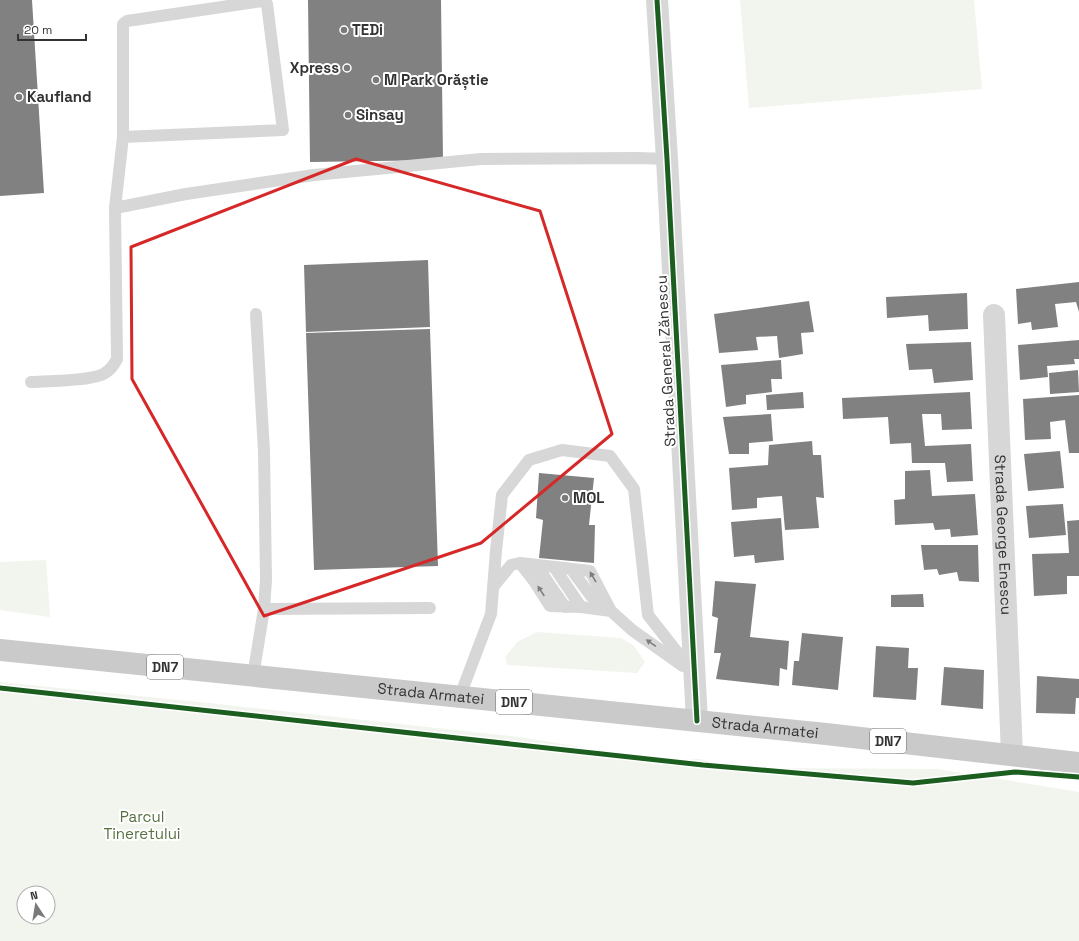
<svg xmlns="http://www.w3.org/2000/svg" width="1079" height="941" viewBox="0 0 1079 941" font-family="'Space Grotesk',sans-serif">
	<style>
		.green { fill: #f1f5ed; fill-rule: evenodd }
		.building { fill: #818181 }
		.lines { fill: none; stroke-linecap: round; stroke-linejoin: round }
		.lane { stroke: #d7d7d7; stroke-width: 12 }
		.street { stroke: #d7d7d7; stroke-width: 22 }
		.primary { stroke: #cacaca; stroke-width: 22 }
		.cycleway-casing { stroke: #fff; stroke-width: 8 }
		.cycleway { stroke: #1b5e20; stroke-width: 5 }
		.oneway { fill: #7d7d7d }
		.marked { fill: none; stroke: #d62828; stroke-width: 3; stroke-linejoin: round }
		.poi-dot { fill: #7a7a7a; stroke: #fff; stroke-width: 1.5 }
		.labels { text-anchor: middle; stroke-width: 4; stroke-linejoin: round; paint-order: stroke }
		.shield { fill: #fff; stroke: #707070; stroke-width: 1 }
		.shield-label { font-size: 14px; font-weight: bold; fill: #333 }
		.poi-label { font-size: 15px; font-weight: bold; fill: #333; stroke: #fff; text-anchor: start }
		.street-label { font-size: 15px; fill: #333; stroke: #fff }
		.park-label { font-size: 15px; fill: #56703f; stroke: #fff }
	</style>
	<rect width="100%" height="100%" fill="#fff"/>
	<path class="green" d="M740 0H974L982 89 749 108Z
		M46 560 50 617 0 610V562Z
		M537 632 621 638 633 645 645 662 637 673 507 665 505 657 517 642Z
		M0 682 209 703 520 737 665 761 699 759 740 768 937 769 1079 792V941H0ZM24 893H48V917H24Z"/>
	<path class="building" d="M0 0H32L44 193 0 196Z
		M308 0H441L443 160 310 162Z
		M428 260 430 327 306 332 304 265Z
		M1079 282V312L1076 302 1055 304 1058 327 1032 330 1031 322 1018 324 1016 289Z
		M967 293 968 329 929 331 928 315 887 318 886 297Z
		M809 301 814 332 801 333 803 354 779 358 777 336 756 337 758 350 719 353 714 314Z
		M430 329 438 566 314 570 306 333Z
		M1079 340V359H1074L1075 364 1047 366 1048 377 1020 380 1018 345Z
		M971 342 973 380 934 383 932 369 909 370 906 344Z
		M781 360 782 379H771L772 392 746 395V404L726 407 721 365Z
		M1078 370 1079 392 1050 394 1049 373Z
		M803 392 804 408 767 410 766 395Z
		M970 392 972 429 942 430 941 414H922L925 446 971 444 973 481 947 482 945 463H912L911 443 890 444 888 417 843 419 842 398Z
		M1079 395V453H1069L1065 420 1050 422 1051 439 1025 440 1023 399Z
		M771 414 773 441 749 443V454H729L723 417Z
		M812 441 813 455H821L824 498 816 497 819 528 785 530 782 496 757 498V508L732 510 729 468 768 465 769 445Z
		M1060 451 1064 488 1028 491 1024 454Z
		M930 470 932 496 975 494 978 535 951 537 950 529 935 530 933 523 895 525 894 500 905 499V471Z
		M539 473 594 478 589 525H595L594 563 539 558 543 520 536 518Z
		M1063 504 1066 535 1029 538 1026 506Z
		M781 518 784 560 755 563 754 555 734 557 731 522Z
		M1079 520V576H1067V594L1034 596 1032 554 1069 553 1067 521Z
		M921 545H978L979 582 959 581 957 572 939 575 937 569 924 570Z
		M715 581 756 584 750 637 789 641 787 670 780 668 779 686 716 679 721 653H714L718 618 712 616Z
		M923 594 924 607H891V595Z
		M802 633 843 637 838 690 792 685 794 661H799Z
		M876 646 909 648 908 668H918L916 700 873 697Z
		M944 667 984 670 983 709 941 705Z
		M1037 676 1079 679V698H1076L1075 714 1036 713Z"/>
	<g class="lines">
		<path class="lane" d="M115 208 123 137V24L127 21 262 1 267 4 283 130 123 137
			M31 382C47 381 94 381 105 373 110 370 114 365 117 359L115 208 186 194 314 175 481 159 638 158 667 159
			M520 563 534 581 550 606 581 607 611 611 632 630 683 666
			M536 565 565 607
			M554 567 581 607
			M571 569 591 596 608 609
			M493 587 511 565 520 563 590 571 611 611
			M264 609 430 608
			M253 676 264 609 266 580 264 451 256 314
			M460 696 491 614 496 551 502 495 529 460 562 450 610 456 634 489 648 615 692 671"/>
		<g class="street">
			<path d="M657 0 667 159 697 721"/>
			<path id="s1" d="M994 315 1012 755"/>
		</g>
		<path class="primary" id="s2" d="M0 650 826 734 1079 763"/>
		<g class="cycleway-casing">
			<path id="cycleway" d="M657 0 667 159 697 721
				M0 688 703 765 913 783 1015 772 1079 777"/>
		</g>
		<use href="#cycleway" class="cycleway"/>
	</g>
	<defs><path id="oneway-solid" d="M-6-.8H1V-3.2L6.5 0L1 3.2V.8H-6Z"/></defs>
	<g class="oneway">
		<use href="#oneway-solid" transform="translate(593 577) rotate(-120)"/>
		<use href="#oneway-solid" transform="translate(541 591) rotate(-123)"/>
		<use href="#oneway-solid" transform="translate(651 643) rotate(-145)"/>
	</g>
	<path class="marked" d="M356 159 540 211 612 434 481 543 264 616 132 379 131 247Z"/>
	<g class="poi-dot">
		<circle cx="344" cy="30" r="4"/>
		<circle cx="347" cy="68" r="4"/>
		<circle cx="376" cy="80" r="4"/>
		<circle cx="19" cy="97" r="4"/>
		<circle cx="348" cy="115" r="4"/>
		<circle cx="565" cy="498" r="4"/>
	</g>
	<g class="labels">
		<g class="shield">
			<rect x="147" y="655" width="36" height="24" rx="3"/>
			<rect x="496" y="690" width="36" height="24" rx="3"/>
			<rect x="870" y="729" width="36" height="24" rx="3"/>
		</g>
		<g class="shield-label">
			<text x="165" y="672">DN7</text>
			<text x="514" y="707">DN7</text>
			<text x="888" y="746">DN7</text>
		</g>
		<g class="poi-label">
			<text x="352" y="35">TEDi</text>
			<text x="339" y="73" text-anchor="end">Xpress</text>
			<text x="384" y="85">M Park Orăștie</text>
			<text x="27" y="102">Kaufland</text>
			<text x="356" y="120">Sinsay</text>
			<text x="573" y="503">MOL</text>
		</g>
		<g class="street-label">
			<text transform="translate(666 361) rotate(-93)" y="5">Strada General Zănescu</text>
			<text dy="5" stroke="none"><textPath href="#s1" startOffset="220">Strada George Enescu</textPath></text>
			<text dy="5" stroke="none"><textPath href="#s2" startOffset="433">Strada Armatei</textPath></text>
			<text dy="5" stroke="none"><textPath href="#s2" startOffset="769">Strada Armatei</textPath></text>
		</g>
		<g class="park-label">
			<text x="142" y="822">Parcul<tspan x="142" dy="17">Tineretului</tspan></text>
		</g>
	</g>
	<g transform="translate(36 905) rotate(348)"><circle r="19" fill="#ffffff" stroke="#adadad"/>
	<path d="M0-3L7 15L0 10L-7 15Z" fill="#7a7a7a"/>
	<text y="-6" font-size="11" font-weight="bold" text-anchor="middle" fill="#333333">N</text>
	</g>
	<path d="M18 34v6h68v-6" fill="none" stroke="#333333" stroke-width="2"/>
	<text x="24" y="34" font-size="12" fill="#333333" stroke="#ffffff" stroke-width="3" paint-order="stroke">20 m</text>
</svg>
